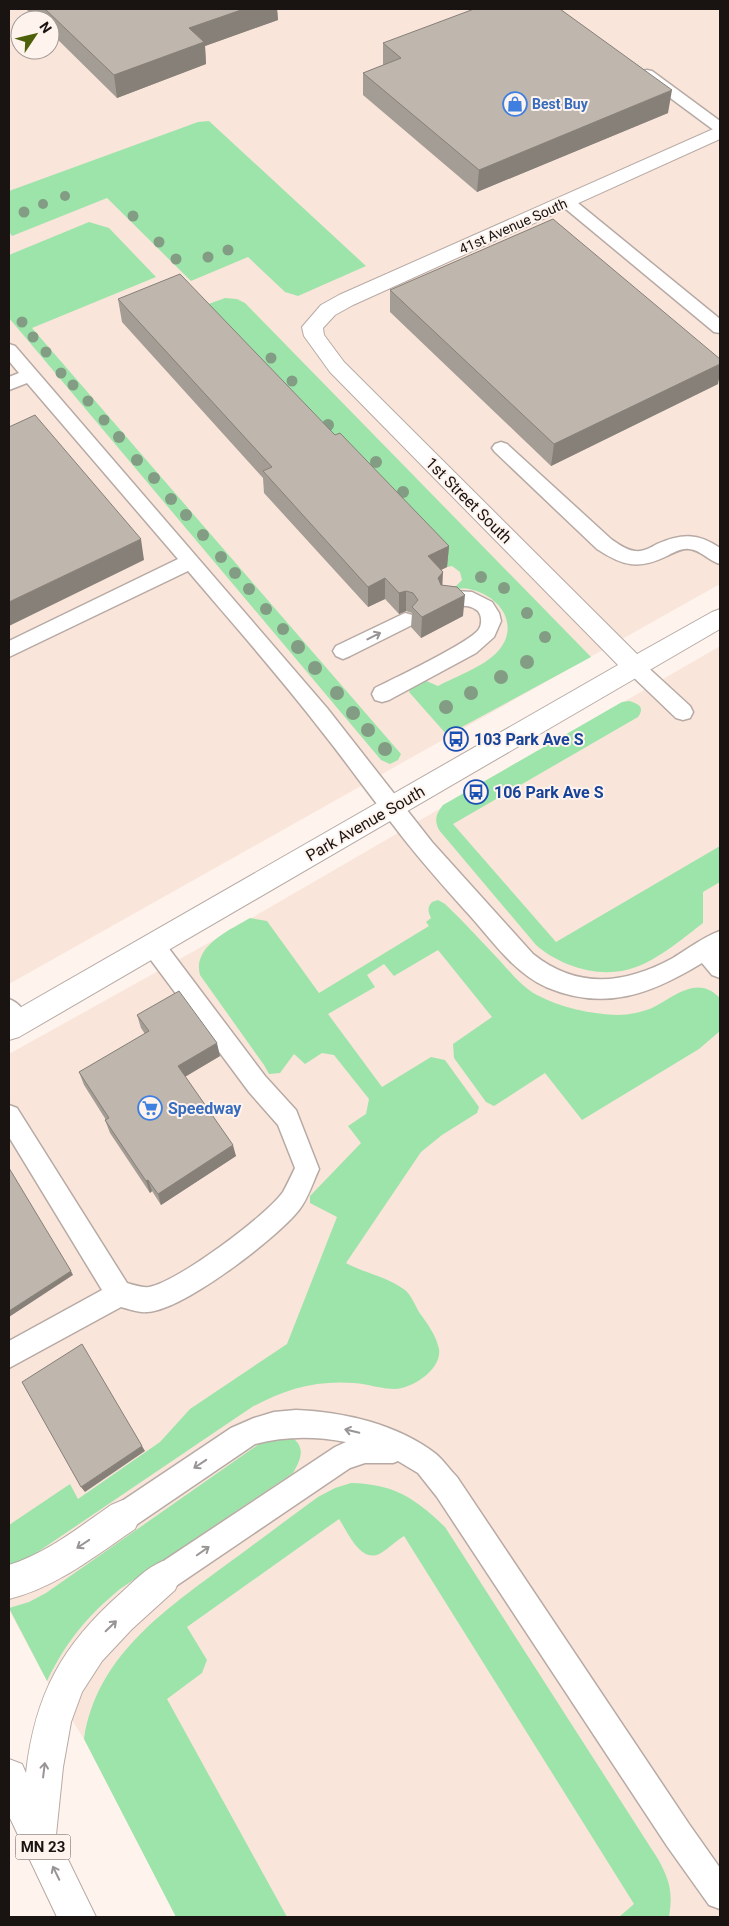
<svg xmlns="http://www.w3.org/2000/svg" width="729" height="1926" viewBox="0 0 729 1926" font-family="Roboto,sans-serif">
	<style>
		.built { fill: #fae5da; fill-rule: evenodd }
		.green { fill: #9de4aa }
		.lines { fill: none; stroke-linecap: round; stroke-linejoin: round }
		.service-casing { stroke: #b7aaa4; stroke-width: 3 }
		.minor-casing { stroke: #b7aaa4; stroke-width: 2 }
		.trunk-casing { stroke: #b7aaa4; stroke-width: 2 }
		.service { fill: #fff; fill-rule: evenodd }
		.minor { fill: #fff; fill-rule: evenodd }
		.trunk { fill: #fff; fill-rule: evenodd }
		.tree { fill: #829d83 }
		.wall { fill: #a49d95 }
		.shaded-wall { fill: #868079 }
		.building { fill: #bfb7ad; stroke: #868079 }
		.oneway { stroke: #989594 }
		.labels { text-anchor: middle; stroke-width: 4; stroke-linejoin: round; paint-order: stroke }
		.far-shop-label { font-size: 14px; font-weight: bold; fill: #366cbe; stroke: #fef3ed; text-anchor: start }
		.far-street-label { font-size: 14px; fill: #191412; stroke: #fef3ed }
		.shield { fill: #fef3ed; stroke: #5e5754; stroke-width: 1 }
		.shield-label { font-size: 15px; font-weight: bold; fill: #191412 }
		.street-label { font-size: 16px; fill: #191412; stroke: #fef3ed }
		.transit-label { font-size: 16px; font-weight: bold; fill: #164399; stroke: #fef3ed; text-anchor: start }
		.shop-label { font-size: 16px; font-weight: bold; fill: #366cbe; stroke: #fef3ed; text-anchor: start }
	</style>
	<rect width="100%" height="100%" fill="#fef3ed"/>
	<path class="built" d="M9 9H720V584L9 984ZM20 20H50V50H20Z
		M720 646V1917H176L84 1739 47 1681 9 1610V1054L212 941Z"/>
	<path class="green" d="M209 121 366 266 298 296 285 292 248 257 191 281 107 198 12 236 9 232V191L198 122Z
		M89 222 109 228 156 277 32 328 401 754 398 760 390 764 381 760 9 318V255Z
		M225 298 237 299 245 303 591 657 447 735 409 692 411 687 424 680 438 686C453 678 481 667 493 656 523 630 503 596 469 589 464 588 458 589 453 589L462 580 460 572 452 566 447 567 340 455 195 309Z
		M629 701C639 704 645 707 638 717L453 824 556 942 720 846V882L703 892V923C685 937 657 960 636 967 603 980 561 967 536 945L439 830C434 820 436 814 443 805L622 702Z
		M438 900 445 904C464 922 482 942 501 962 511 973 523 988 537 995 561 1008 591 1014 618 1015 629 1015 642 1012 652 1008 674 997 697 974 720 998V1031L699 1049 582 1120 545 1073 494 1106 486 1102 454 1058 453 1044 492 1017 438 950 394 976 384 964 367 975 375 987 328 1014 382 1087 431 1057 445 1060 479 1107 477 1113 442 1135 421 1152 346 1263C364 1273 388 1277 405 1290 411 1295 415 1305 419 1312 427 1323 436 1335 439 1349 442 1369 413 1388 395 1389 382 1389 367 1384 354 1383 316 1380 285 1389 252 1407L14 1568 9 1569V1525L70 1484 78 1499 160 1442 190 1409 287 1344 337 1217 310 1203V1196L361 1143 348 1126 366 1114 369 1099 334 1055 322 1053 305 1064 294 1054 280 1073 269 1074 264 1065 200 975C192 946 230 930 250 918L267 921 319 993 429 926 426 922 431 918C428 911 427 908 432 902Z
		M286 1434C306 1444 303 1456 293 1473L120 1589C86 1617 66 1642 47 1681L9 1608 29 1602 46 1593 269 1437Z
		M351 1483C394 1484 415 1498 445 1527L658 1859C670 1881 673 1892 669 1917H619L634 1904 404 1536C396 1541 389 1548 381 1553 361 1565 348 1532 339 1519L187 1627 207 1660 202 1673 167 1699 287 1917H176L84 1739C96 1658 162 1612 223 1567 255 1544 286 1520 318 1497L335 1488Z"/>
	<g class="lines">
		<g class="service-casing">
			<path id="service" d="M647 70 652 71 720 121V133L715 131 642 77 640 74 642 71Z
				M567 197 573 199 720 319V333L714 332 561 205 559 202 561 199Z
				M9 344 15 346 327 708 432 842 533 954C578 990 625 984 673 958 688 949 703 937 720 931V978L712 975 702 963C651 994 605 1012 546 987 515 973 494 943 472 918 445 888 418 858 394 826 370 796 347 763 323 733 280 677 233 624 188 571L9 657V641L178 559 27 383 9 390V377L19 373 9 361Z
				M501 442 507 444 611 539C618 544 626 550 635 551 643 552 650 548 657 544 682 533 698 533 720 548V564C709 561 701 550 689 549 681 548 673 553 667 556 638 570 623 566 597 549L495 452 492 448 495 444Z
				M455 591 472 592 492 602 499 613 501 621 494 637 476 653 389 700 382 702 375 700 372 694 375 688C393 679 471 642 479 629 482 624 482 616 478 611 466 601 454 609 441 605L438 600 441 595Z
				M405 613 412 615 415 620 412 625 350 656 343 659 336 656 333 651 336 646Z
				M635 659 642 662 690 706 693 712 690 718 683 720 676 718 628 672 625 667 628 662Z
				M153 935 161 938 265 1076 296 1110 319 1169C313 1182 308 1199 299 1210 277 1238 182 1311 147 1312 139 1313 129 1309 121 1307L9 1368V1341L102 1290 9 1137V1105L17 1108 127 1283C134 1285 142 1288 149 1287 177 1282 266 1216 283 1192 287 1185 291 1176 295 1168L278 1125 249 1092 145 952 142 945 145 938Z
				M9 999C20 1003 25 1012 30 1023L26 1030 18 1033 9 1028Z
				M296 1410C344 1412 397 1424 436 1454 444 1461 450 1470 457 1477L689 1824 720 1868V1909L709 1905 667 1846 437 1497 418 1473 398 1461 393 1463H365L350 1468 173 1588 163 1592 153 1588 149 1578 153 1568 335 1447 346 1442C315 1436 285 1436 255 1444L133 1527 123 1531 113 1527 109 1517 113 1507 231 1428 254 1418 274 1412Z"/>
		</g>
		<g class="minor-casing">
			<path id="minor" d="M720 126V139L353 305 335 315 323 328 324 335 344 362 637 654 712 612 720 609V629L19 1037 9 1040V1014L618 665 330 372 304 336 302 327 321 305 339 295Z"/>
		</g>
		<g class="trunk-casing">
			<path id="trunk" d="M123 1500 135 1505 140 1517 135 1529C95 1556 57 1587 9 1599V1565C47 1553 78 1528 111 1505Z
				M163 1561 175 1566 180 1578 175 1590 132 1629 102 1661 82 1692 71 1722 63 1767 56 1835 96 1917H57L9 1816V1759L22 1764 26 1773C35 1694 62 1645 121 1593 134 1581 146 1568 163 1561Z"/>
		</g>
		<use href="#service" class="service"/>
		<use href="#minor" class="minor"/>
		<use href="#trunk" class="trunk"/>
	</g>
	<g class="tree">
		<circle cx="65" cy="196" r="5"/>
		<circle cx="43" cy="204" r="5"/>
		<circle cx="24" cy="212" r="5.5"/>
		<circle cx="133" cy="216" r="5.5"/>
		<circle cx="159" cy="242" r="5.5"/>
		<circle cx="228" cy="250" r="5.5"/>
		<circle cx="208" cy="257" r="5.5"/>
		<circle cx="176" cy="259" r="5.5"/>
		<circle cx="22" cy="322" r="5.5"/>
		<circle cx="33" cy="337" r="5.5"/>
		<circle cx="46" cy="352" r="5.5"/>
		<circle cx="271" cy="358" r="5.5"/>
		<circle cx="61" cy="373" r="5.5"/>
		<circle cx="292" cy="381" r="5.5"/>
		<circle cx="73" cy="385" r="5.5"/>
		<circle cx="88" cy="401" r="5.5"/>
		<circle cx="104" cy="420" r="5.5"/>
		<circle cx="328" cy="425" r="6"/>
		<circle cx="119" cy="437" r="6"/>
		<circle cx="137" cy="460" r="6"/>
		<circle cx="376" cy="462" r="6"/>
		<circle cx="154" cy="478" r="6"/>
		<circle cx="403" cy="492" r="6"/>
		<circle cx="171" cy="499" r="6"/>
		<circle cx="186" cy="515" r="6"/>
		<circle cx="203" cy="535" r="6"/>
		<circle cx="221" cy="557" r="6"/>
		<circle cx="235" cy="573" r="6"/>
		<circle cx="481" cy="577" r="6"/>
		<circle cx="504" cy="588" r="6"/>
		<circle cx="249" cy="589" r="6"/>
		<circle cx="266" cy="609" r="6"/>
		<circle cx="527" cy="613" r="6"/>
		<circle cx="283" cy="629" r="6"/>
		<circle cx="545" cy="637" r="6"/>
		<circle cx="298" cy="647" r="7"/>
		<circle cx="527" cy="662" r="7"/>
		<circle cx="315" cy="668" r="7"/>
		<circle cx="501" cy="677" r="7"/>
		<circle cx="337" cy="693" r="7"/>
		<circle cx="471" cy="693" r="7"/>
		<circle cx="446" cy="707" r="7"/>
		<circle cx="353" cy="713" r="7"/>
		<circle cx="368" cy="730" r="7"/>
		<circle cx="385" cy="749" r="7"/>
	</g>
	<path class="wall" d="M26 9H277L278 20 205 46 206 64 117 98 50 32V20H37Z
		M383 43 668 113 477 192 363 95V73L383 65Z
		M390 290 718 384 551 466 390 312Z
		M118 299 335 435 449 546 447 567 441 570 442 585 463 616 421 638 411 627 412 613 406 611 399 614 385 599 368 607 264 493 263 478 122 322Z
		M137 1015 220 1056 185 1077 236 1156 161 1205 152 1191 150 1193 110 1133 105 1120H106L84 1085 79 1072 145 1034 141 1028Z"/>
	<path class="shaded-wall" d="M244 9H277L278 20 205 46 206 64 117 98 114 75 189 28Z
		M672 90 668 113 477 192 479 170Z
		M720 364V374L718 384 551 466 554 444Z
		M141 539 144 560 9 626V602Z
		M449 546 447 567 427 577 428 556Z
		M443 572 442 593 438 578Z
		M385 578V599L368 607V587Z
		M406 591V611L399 614V593Z
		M465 595 463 616 421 638 422 617Z
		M217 1043 220 1056 181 1079 178 1066Z
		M233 1145 236 1156 161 1205 158 1194Z
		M148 1180 152 1191 150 1193 146 1181Z
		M71 1271 73 1275 9 1317V1311Z
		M142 1446 145 1451 85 1492 81 1487Z"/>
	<path class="building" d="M45 9H244L189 28 204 42 114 75Z
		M474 9H560L672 90 479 170 363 73 401 58 383 43Z
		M553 219 720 359V364L554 444 390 290Z
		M180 274 335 435 340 433 449 546 428 556 443 572 438 578 441 585 457 587 465 595 422 617 412 607 418 600 413 593 406 591 399 593 385 578 368 587 263 471 272 467 118 299Z
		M35 415 141 539 9 602V427Z
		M179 991 217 1043 178 1066 233 1145 158 1194 148 1180 146 1181 105 1120 109 1118 79 1072 149 1031 137 1015Z
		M9 1168 71 1271 9 1311Z
		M82 1344 142 1446 81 1487 22 1382Z"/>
	<defs><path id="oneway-shaft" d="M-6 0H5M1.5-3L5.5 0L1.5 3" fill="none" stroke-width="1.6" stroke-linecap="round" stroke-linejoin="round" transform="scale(1.25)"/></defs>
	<g class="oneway">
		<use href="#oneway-shaft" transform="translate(374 636) rotate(-27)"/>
		<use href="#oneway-shaft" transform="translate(352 1431) rotate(-167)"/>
		<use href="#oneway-shaft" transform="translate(200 1464) rotate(146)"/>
		<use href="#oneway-shaft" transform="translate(83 1544) rotate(146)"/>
		<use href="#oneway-shaft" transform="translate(203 1551) rotate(-35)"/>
		<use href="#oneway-shaft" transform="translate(111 1626) rotate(-44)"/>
		<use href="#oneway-shaft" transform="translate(44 1770) rotate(-83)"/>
		<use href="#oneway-shaft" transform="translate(56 1873) rotate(-116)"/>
	</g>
	<defs>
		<g id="shop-ring" transform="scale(1.25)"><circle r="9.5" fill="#fef3ed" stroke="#3f7fe0" stroke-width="1.5"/><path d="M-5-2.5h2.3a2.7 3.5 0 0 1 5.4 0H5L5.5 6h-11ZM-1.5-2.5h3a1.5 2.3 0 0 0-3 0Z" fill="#3f7fe0"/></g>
		<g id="bus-ring" transform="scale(1.25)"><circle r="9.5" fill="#fef3ed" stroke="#1a4fb4" stroke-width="1.5"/><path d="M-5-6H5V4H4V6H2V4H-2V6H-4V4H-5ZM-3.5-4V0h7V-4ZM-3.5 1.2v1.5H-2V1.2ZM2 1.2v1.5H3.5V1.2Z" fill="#1a4fb4"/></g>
		<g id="supermarket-ring" transform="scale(1.25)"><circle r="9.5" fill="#fef3ed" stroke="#3f7fe0" stroke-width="1.5"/><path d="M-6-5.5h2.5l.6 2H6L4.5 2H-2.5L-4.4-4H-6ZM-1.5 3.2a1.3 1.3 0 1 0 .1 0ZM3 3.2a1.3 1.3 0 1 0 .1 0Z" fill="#3f7fe0"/></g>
	</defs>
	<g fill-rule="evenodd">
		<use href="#shop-ring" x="515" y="104"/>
		<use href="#bus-ring" x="456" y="739"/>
		<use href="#bus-ring" x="476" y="792"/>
		<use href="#supermarket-ring" x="150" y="1108"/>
	</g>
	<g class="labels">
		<g class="far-shop-label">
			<text x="532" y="109">Best Buy</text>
		</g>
		<g class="far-street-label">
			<text transform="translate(513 226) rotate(-24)" y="5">41st Avenue South</text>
		</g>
		<rect class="shield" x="15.5" y="1834.5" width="55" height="25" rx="4"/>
		<g class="shield-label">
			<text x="43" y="1852">MN 23</text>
		</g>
		<g class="street-label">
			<text transform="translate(469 500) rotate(45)" y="6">1st Street South</text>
			<text transform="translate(365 823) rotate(-30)" y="6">Park Avenue South</text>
		</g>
		<g class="transit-label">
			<text x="474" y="745">103 Park Ave S</text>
			<text x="494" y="798">106 Park Ave S</text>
		</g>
		<g class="shop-label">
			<text x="168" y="1114">Speedway</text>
		</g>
	</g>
	<rect width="729" height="1926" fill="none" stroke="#191412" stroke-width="20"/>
	<g transform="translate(35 35) rotate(55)"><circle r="24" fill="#fef3ed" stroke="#a29a95"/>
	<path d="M0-4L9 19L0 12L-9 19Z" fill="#4d610a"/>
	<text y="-8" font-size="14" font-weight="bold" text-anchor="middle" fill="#191412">N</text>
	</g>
</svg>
